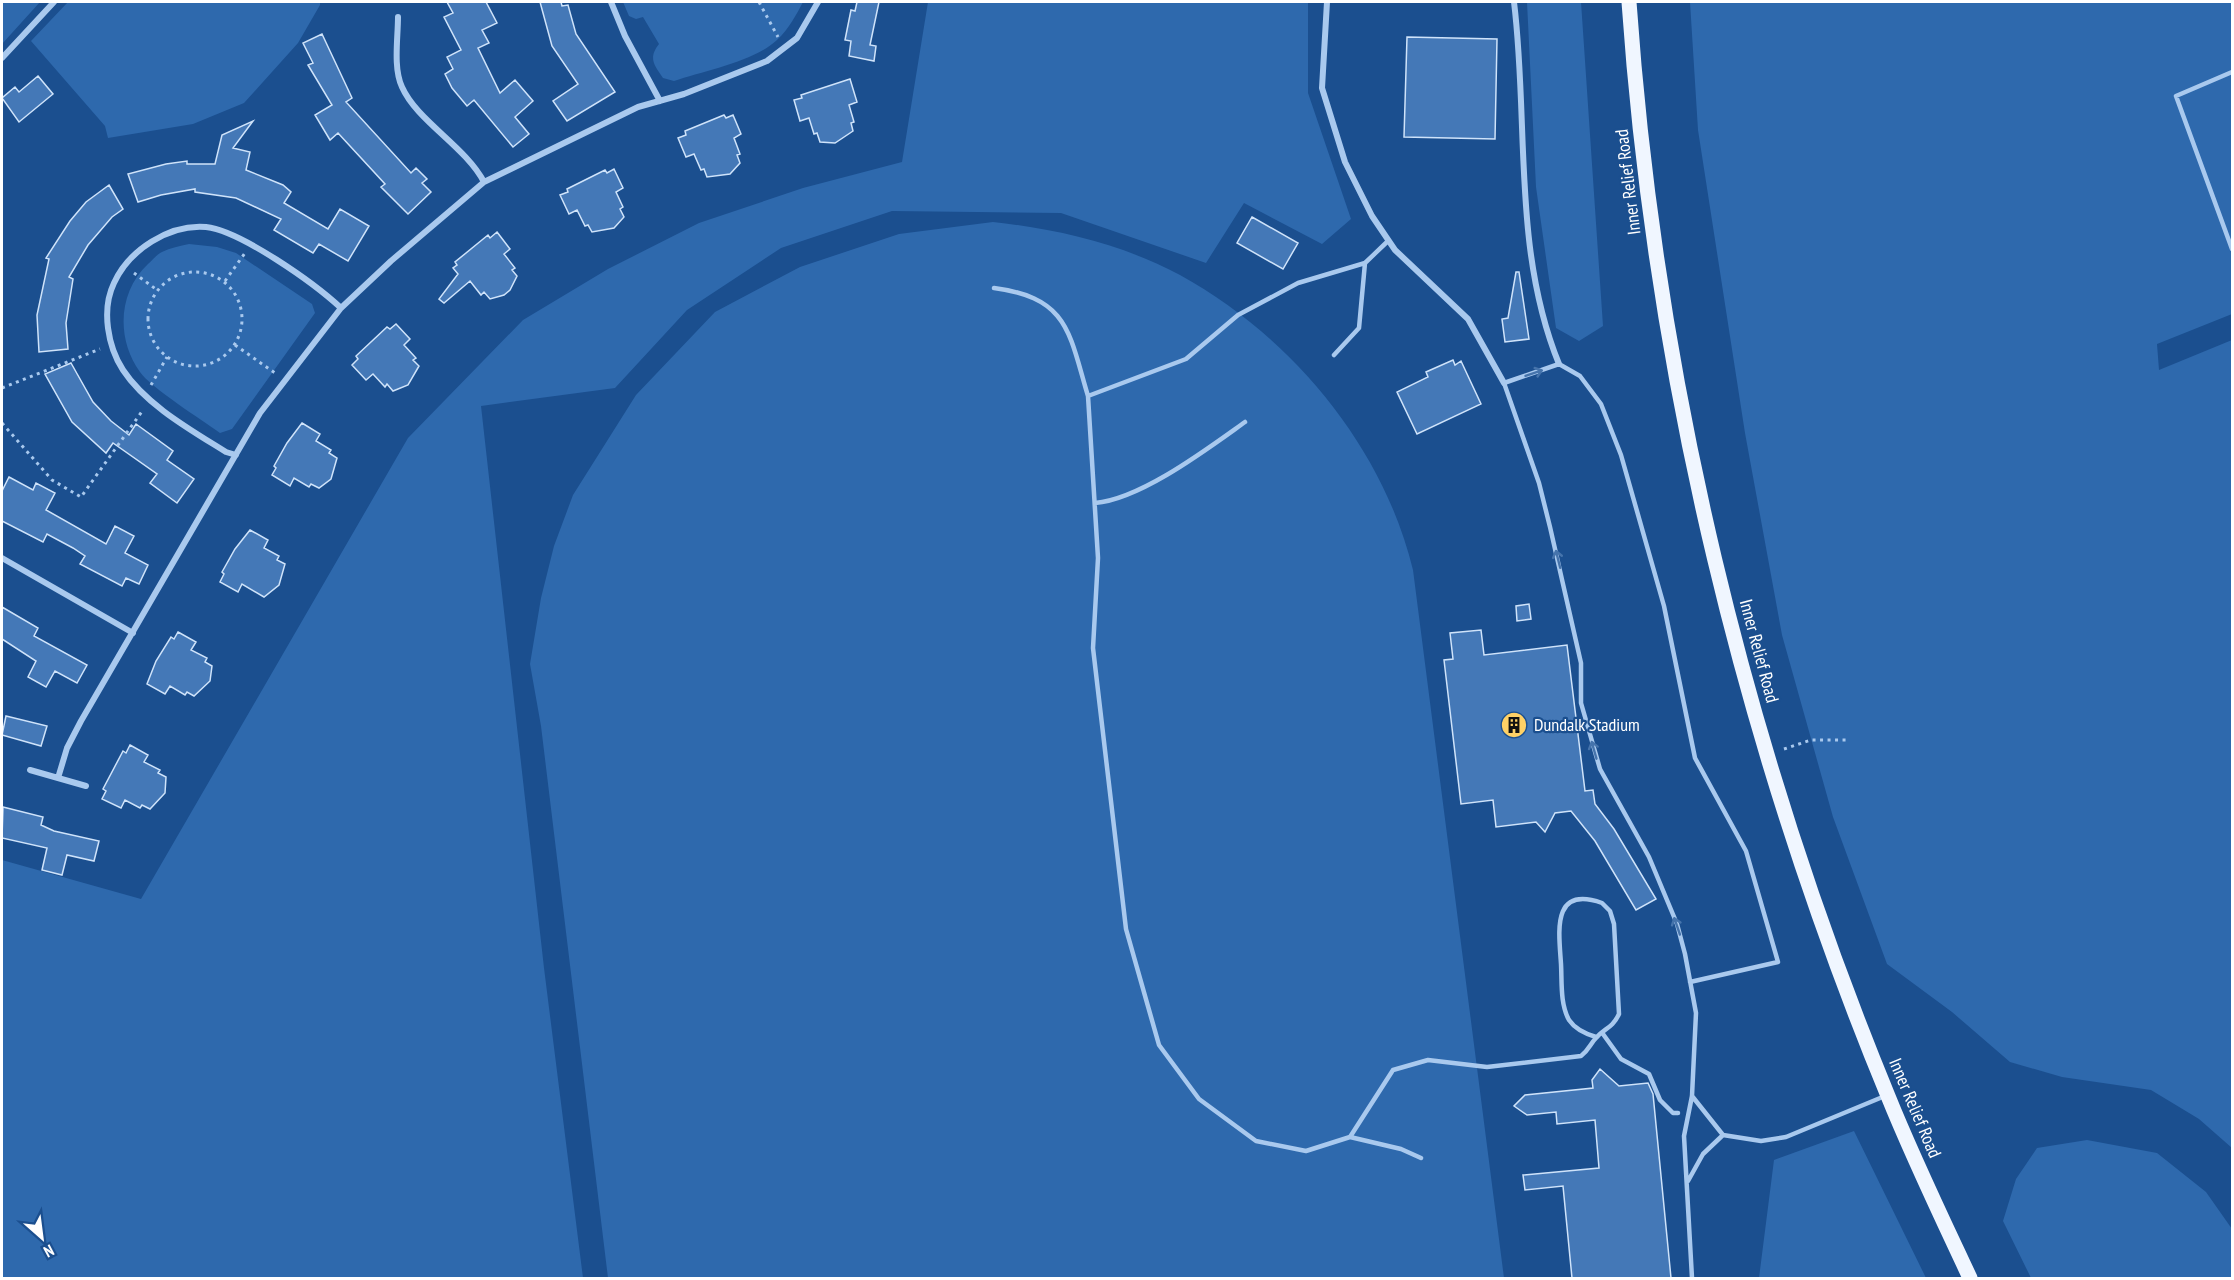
<svg xmlns="http://www.w3.org/2000/svg" width="2234" height="1280" viewBox="0 0 2234 1280" font-family="'PT Sans Narrow',sans-serif">
	<style>
		.green { fill: #2e69ad }
		.building { fill: #4478b7; stroke: #cfe3fa; stroke-width: 1.5 }
		.lines { fill: none; stroke-linecap: round; stroke-linejoin: round }
		.path { stroke: #a9c9ee; stroke-width: 3; stroke-dasharray: 3 4.5; stroke-linecap: butt }
		.service { stroke: #a9c9ee; stroke-width: 4.5 }
		.minor { stroke: #a9c9ee; stroke-width: 6 }
		.primary { stroke: #f0f6ff; stroke-width: 15 }
		.oneway { stroke: #4674ac }
		.labels { text-anchor: middle; stroke-width: 4.5; stroke-linejoin: round; paint-order: stroke }
		.street-label { font-size: 18px; fill: #fff; stroke: #1b4f8f }
		.poi-label { font-size: 18px; fill: #fff; stroke: #1b4f8f; text-anchor: start }
	</style>
	<rect width="100%" height="100%" fill="#1b4f8f"/>
	<path class="green" d="M2 2H40L2 44Z
		M68 2H320V5L298 43 244 103 193 124 108 138 105 126 31 41Z
		M623 2H803C796 15 789 29 777 40 755 61 704 71 674 81L663 78C654 65 648 58 659 44L643 17 636 19 629 16Z
		M928 2H1308V93L1351 219 1322 244 1244 203 1206 263 1061 213 892 211 781 248 687 310 615 388 481 406 544 968 583 1278H2V860L141 899 408 438 523 320 608 269 699 223 803 188 902 162Z
		M1527 2H1581L1603 326 1579 341 1556 328 1536 187Z
		M1690 2H2232V314L2157 344 2159 370 2232 340V1148L2199 1119 2151 1090 2062 1077 2010 1062 1952 1012 1887 964 1833 817 1782 635 1745 433 1698 130Z
		M993 222C1057 229 1122 244 1180 275 1291 336 1383 446 1413 570L1504 1278H608L541 726 530 664 541 598 554 546 573 495 636 395 715 312 800 267 899 234Z
		M189 244 217 247 236 253 312 304 315 313 232 429 220 433C202 420 150 387 140 372 116 339 118 292 148 264 153 260 157 254 162 252 170 248 180 246 189 244Z
		M1854 1131 1926 1278H1759L1774 1160Z
		M2087 1140 2157 1153 2206 1192 2232 1229V1278H2031L2003 1221 2016 1179 2037 1148Z"/>
	<path class="building" d="M447 2H486L497 23 482 30 489 43 478 48 500 93 515 80 533 101 515 117 529 134 513 147 474 100 467 106 452 88 445 74 453 69 447 57 461 50 444 17 453 13Z
		M540 2H561L562 6 568 5 576 34 615 92 567 121 553 101 578 84 552 46Z
		M857 2H879L870 45 876 46 874 61 849 56 851 41 845 40 851 10 855 11Z
		M322 34 352 98 346 102 411 173 416 168 427 179 422 183 431 192 408 214 381 187 385 184 338 133 330 140 315 115 332 105 308 65 313 63 303 43Z
		M1407 37 1497 39 1495 139 1404 137Z
		M38 76 53 94 19 122 2 98 15 87 19 92Z
		M850 79 857 102 849 105 854 122 851 123 853 131 835 143 820 142 817 133 814 134 809 118 800 121 794 100 802 98 801 95Z
		M724 115 726 118 733 115 741 134 734 138 740 154 737 155 740 163 730 174 707 177 704 169 701 170 694 154 686 157 678 138 686 135 685 131Z
		M253 121 233 148 250 152 246 170 283 185 291 192 284 203 328 229 340 209 369 226 348 261 319 244 313 253 274 230 281 219 236 198 195 192V189L161 195 138 202 128 174 166 164 187 161V164H215L222 135Z
		M614 169 623 188 616 192 623 207 620 209 624 217 614 228 592 232 588 225 585 226 577 210 569 214 560 195 568 192 567 189 605 170 607 173Z
		M109 185 123 209 112 217 88 245 69 277 73 279 66 323 68 349 39 352 37 315 49 259 46 258 70 221 86 202Z
		M1252 217 1298 243 1283 269 1237 243Z
		M497 232 510 249 504 254 515 268 512 270 517 276 510 290 504 295 490 299 484 292 481 295 470 281 444 303 439 299 458 274 453 268 457 265 455 262 488 235 490 238Z
		M1516 272H1519L1529 339 1505 342 1502 319 1508 318Z
		M396 324 410 339 404 345 416 358 413 360 419 366 408 385 393 391 387 384 385 387 373 374 366 380 352 365 358 359 356 356 387 327 390 329Z
		M1453 360 1455 365 1461 361 1481 404 1417 434 1397 392 1428 377 1426 372Z
		M71 363 93 402 111 421 129 435 136 424 173 451 167 460 194 479 177 503 150 483 157 474 113 443 106 453 72 422 45 374Z
		M302 423 320 434 316 441 331 450 329 453 337 458 331 479 319 488 311 484 309 487 294 478 290 486 272 475 276 468 274 466 287 443Z
		M9 477 33 490 36 483 55 493 46 510 106 544 115 526 134 536 125 553 148 565 139 584 126 578 122 586 80 564 85 556 73 548 47 534 43 542 2 521V491Z
		M250 530 268 540 264 548 279 556 277 560 285 564 279 585 264 597 242 584 238 592 220 582 224 574 222 572 235 549Z
		M1529 604 1531 619 1517 621 1516 606Z
		M2 607 38 628 34 636 87 665 77 683 55 671 46 687 28 677 36 661 2 639Z
		M1481 630 1484 655 1567 645 1585 791 1593 790 1595 804 1614 829 1656 899 1636 910 1595 841 1571 811 1555 813 1545 832 1536 822 1496 827 1493 800 1461 804 1444 660 1453 659 1450 633Z
		M178 632 196 642 191 650 207 658 205 662 212 666 210 681 194 696 187 692 185 695 170 686 165 694 147 684 156 661 171 637 174 639Z
		M6 716 47 726 41 746 2 735Z
		M130 745 148 755 144 762 160 770 158 773 166 777 165 793 150 809 142 805 140 808 125 800 121 808 102 799 106 791 103 789 123 751 126 753Z
		M3 807 43 817 41 825 54 831 99 841 94 861 67 855 62 875 42 870 47 848 2 838Z
		M1600 1069 1619 1086 1648 1083 1653 1094 1671 1278H1572L1563 1186 1525 1190 1523 1175 1599 1168 1595 1120 1557 1124 1556 1112 1527 1115 1514 1106 1525 1095 1593 1088 1592 1080Z"/>
	<g class="lines">
		<path class="path" d="M759 2 778 37
			M148 319a47 47 0 1 1 94 0a47 47 0 1 1-94 0Z
			M134 273 157 290
			M225 281 245 253
			M235 345 275 373
			M151 385 167 357
			M2 388 100 349
			M2 423 52 480 81 497 143 410
			M1784 749 1811 740H1846"/>
		<path class="service" d="M2232 72 2176 96 2232 249
			M1388 241 1365 263 1298 283 1238 315 1186 359 1088 396 1098 558 1093 648 1126 929 1159 1045 1199 1099 1256 1141 1306 1151 1350 1137 1401 1149 1421 1158
			M994 288C1069 298 1069 333 1088 396
			M1334 355 1359 328 1365 263
			M1095 503C1141 499 1207 449 1245 422
			M1690 982 1778 962 1746 851 1695 758 1664 606 1621 455 1601 404 1580 376 1559 364 1504 383 1539 483 1550 527 1581 663V703L1600 769 1649 857 1677 924 1685 954 1696 1013 1692 1096 1684 1136 1692 1278
			M1603 1034 1621 1059 1649 1074 1660 1100 1673 1113H1678
			M1692 1096 1723 1135
			M1350 1137 1393 1070 1428 1060 1487 1067 1581 1056C1589 1050 1590 1044 1596 1038 1604 1028 1612 1029 1619 1014L1614 924 1610 911 1602 903C1551 885 1559 932 1561 964 1562 982 1560 1004 1569 1020 1575 1029 1586 1034 1596 1037
			M1688 1181 1703 1154 1723 1135 1761 1141 1786 1137 1885 1096"/>
		<path class="minor" d="M611 2 625 36 660 101
			M1327 2 1322 88 1345 162 1372 216 1395 250 1468 319 1504 383
			M1514 2C1529 123 1512 249 1559 364
			M398 17C398 38 393 68 402 87 417 121 465 146 484 182
			M2 58 54 2
			M236 455 226 452C191 430 146 405 123 370 108 347 101 310 114 283 129 250 169 224 206 227 241 231 314 283 341 308
			M2 558 133 633
			M30 770 86 786
			M58 778 67 748 81 721 260 413 341 308 391 261 484 182 638 107 684 94 767 61 797 38 818 2"/>
		<path class="primary" d="M1629 2C1655 376 1745 749 1888 1096 1913 1158 1942 1218 1970 1278"/>
	</g>
	<defs><path id="oneway-shaft" d="M-6 0H5M1.5-3L5.5 0L1.5 3" fill="none" stroke-width="1.6" stroke-linecap="round" stroke-linejoin="round" transform="scale(1.5)"/></defs>
	<g class="oneway">
		<use href="#oneway-shaft" transform="translate(1534 373) rotate(-19)"/>
		<use href="#oneway-shaft" transform="translate(1558 559) rotate(-104)"/>
		<use href="#oneway-shaft" transform="translate(1594 750) rotate(-106)"/>
		<use href="#oneway-shaft" transform="translate(1677 926) rotate(-109)"/>
	</g>
	<defs>
		<g id="building-disc" transform="scale(1.35)"><circle r="9.5" fill="#ffd166" stroke="#1b4f8f"/><path d="M-4-6H4V6H1V3H-1V6H-4ZM-2.5-4.3h1.7v1.8h-1.7ZM.8-4.3h1.7v1.8H.8ZM-2.5-1h1.7V.8h-1.7ZM.8-1h1.7V.8H.8Z" fill="#111"/></g>
	</defs>
	<g fill-rule="evenodd">
		<use href="#building-disc" x="1514" y="725"/>
	</g>
	<g class="labels">
		<g class="street-label">
			<text transform="translate(1628 182) rotate(-97)" y="6">Inner Relief Road</text>
			<text transform="translate(1759 651) rotate(75)" y="6">Inner Relief Road</text>
			<text transform="translate(1915 1108) rotate(67)" y="6">Inner Relief Road</text>
		</g>
		<g class="poi-label">
			<text x="1534" y="731">Dundalk Stadium</text>
		</g>
	</g>
	<rect width="2234" height="1280" fill="none" stroke="#ffffff" stroke-width="6"/>
	<g transform="translate(42 1238) rotate(152)" stroke="#1b4f8f" stroke-width="4.5" paint-order="stroke">
	<path d="M0-4.5L10 22L0 15L-10 22Z" fill="#ffffff"/>
	<text y="-9" font-size="16" font-weight="bold" text-anchor="middle" fill="#ffffff">N</text>
	</g>
</svg>
